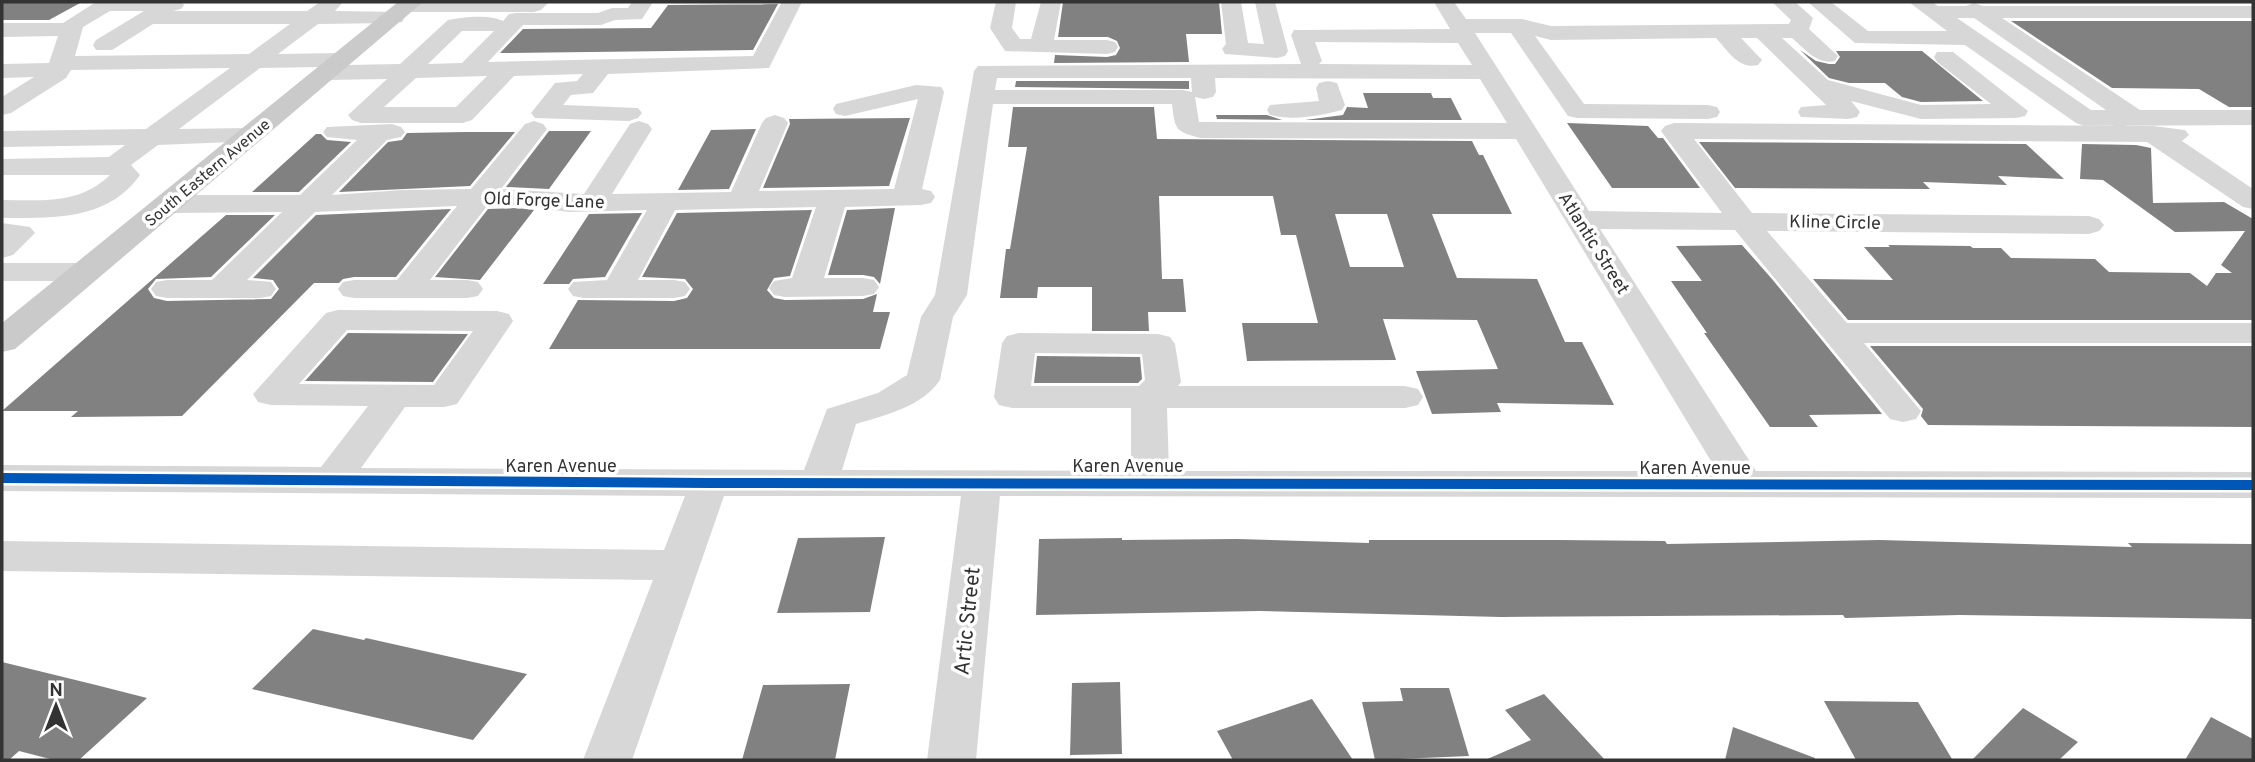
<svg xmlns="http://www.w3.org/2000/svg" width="2255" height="762" viewBox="0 0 2255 762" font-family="Overpass,sans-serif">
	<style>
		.building { fill: #818181; fill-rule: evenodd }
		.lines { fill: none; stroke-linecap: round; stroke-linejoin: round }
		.minor { fill: #d7d7d7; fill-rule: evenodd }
		.major { fill: #cacaca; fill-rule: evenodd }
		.cycleway-casing { stroke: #fff; stroke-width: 15 }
		.cycleway { stroke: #0057b8; stroke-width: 10 }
		.labels { text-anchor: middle; stroke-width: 7; stroke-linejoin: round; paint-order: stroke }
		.far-street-label { font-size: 16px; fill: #333; stroke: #fff }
		.street-label { font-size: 18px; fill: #333; stroke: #fff }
		.near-street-label { font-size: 21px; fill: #333; stroke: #fff }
	</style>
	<rect width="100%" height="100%" fill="#fff"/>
	<path class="building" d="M2 2H82L49 20H2Z
		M1063 2H1219L1222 34H1186L1189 62 1054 63 1055 55 1107 57 1116 55 1120 48 1117 41 1108 37H1058Z
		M778 4 753 50 500 53 523 29 651 28 668 5Z
		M2011 21H2253V107H2229L2199 89 2112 88Z
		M1800 50 1816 61 1829 64H1835L1840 57 1836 51H1922L1983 101 1921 102 1902 97 1885 83H1849L1829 78Z
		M1016 81H1189V89L1015 87Z
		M1363 93H1431L1433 98H1451L1462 120H1305L1343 115 1347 107 1368 108Z
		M1013 107H1154L1157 139 1472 141 1479 155H1483L1512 214H1432L1457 278 1537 279 1565 342H1582L1614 405 1497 403 1501 412 1432 414 1416 371 1498 369 1477 320 1383 319 1396 360 1247 361 1242 323H1318L1296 235H1281L1273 196H1159L1162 279H1183L1186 312H1148L1149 331H1092V287H1038L1037 298H1000L1006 249H1010L1027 147H1008ZM1335 214H1387L1404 267H1350Z
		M1216 115H1267L1282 120 1217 119Z
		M910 118 889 186 763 188 790 124 789 119Z
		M1567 123 1648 126 1658 138H1663L1700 188H1612Z
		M756 129 729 189 678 190 711 130Z
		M549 131H591L549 189 506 187Z
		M466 132H515L470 186 339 192 388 142 402 140 407 133Z
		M316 134H321L327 140 351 142 299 192H252Z
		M1699 142 2026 144 2064 179 1998 176 2007 185 1923 182 1930 189 1735 188Z
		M2082 144 2136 145 2151 148 2153 203 2224 202 2253 219V320H1848L1813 279 1893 280 1864 247H1890L1888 245 1970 246 1973 248H2001L2011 258 2095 259 2109 272 2190 273 2207 286 2216 273H2232L2221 265 2245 231 2175 232 2103 180 2080 179Z
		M517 208 534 210 480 280 435 277 488 209Z
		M895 208 880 284 874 277 863 275H828L847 210Z
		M451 209 396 277H354L343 279 339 283H314L182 416 71 417 78 411H2L226 215H275L211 277 156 279 148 289 154 298 167 301 271 299 279 289 273 280 253 278 316 215Z
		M812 210 790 276 774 278 767 290 774 298 785 300 863 299 877 294 873 312H890L880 349H549L578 300 674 301 687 298 693 289 685 279 642 277 677 213Z
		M642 213 605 277 573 279 569 284H543L589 214Z
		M1742 245 1772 279 1882 414 1809 415 1818 427H1770L1704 333H1707L1671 281H1702L1676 246Z
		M348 333 468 334 433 382 305 381Z
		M1870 346H2253V427L1928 425 1921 416 1923 409Z
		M1037 356 1140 357 1142 379 1138 383H1034Z
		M885 537 870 612 777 613 798 538Z
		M1122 538V540L1237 539 1369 543V540H1557L1665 541 1667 544 1880 540 2132 547 2128 543 2253 544V619L1959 615 1845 618 1843 615 1501 617 1259 611 1036 615 1039 539Z
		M313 629 364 640 366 638 527 674 473 740 252 689Z
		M2 662 96 685 147 698 79 760H54L19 751 9 760H2Z
		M1120 682 1122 754 1070 755 1072 683Z
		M850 684 835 760H742L763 685Z
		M1400 688H1449L1469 756 1375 760 1362 702 1403 701Z
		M1544 694 1605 760H1485L1531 740 1505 710Z
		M1312 699 1353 760H1233L1217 731Z
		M1824 701 1918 702 1952 759 1856 760Z
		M2023 708 2078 742 2059 760H1972Z
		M2211 717 2253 739V760H2185Z
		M1733 727 1815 758V760H1725Z"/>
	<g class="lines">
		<path class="minor" d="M96 2H182L184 5 181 9 173 11H307L320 2H343L335 11 402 12 405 17 402 22 394 23 318 24 278 54 341 53 349 55 353 60 347 65 400 64 448 20C464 17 489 14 503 21L509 14 517 13H598L612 8H628L632 2H653L642 19 615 20 601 25H523L488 62 753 56 782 2H802L769 68 608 74 593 93 571 95 563 105 638 108 642 113 638 118 629 121 535 118 531 113 555 83 577 81 583 74 514 76 472 120 463 123H361L352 120 348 115 387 79 326 80 318 78 314 73 321 67 260 68 179 129 250 128 259 131 263 136 259 141 158 145 131 165 140 175C108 221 51 218 2 218V200C42 200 79 205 110 175H2V159L109 157 125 145 2 147V131L146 129 230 68 71 70 66 78 11 113 2 115V97L34 77 2 78V64L49 63 58 36 2 37V23H63ZM110 11H144L96 40 93 45 96 50H112L153 24H290L249 54 75 56 83 27ZM462 31H494L462 63 428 64ZM487 76 456 107H384L416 78Z
			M399 2H549L541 10 534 12H407L400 10 396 6Z
			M996 2H1016L1012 28 1020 39H1031L1041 2H1061L1054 40H1107L1115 42 1118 47 1115 52 1107 54 1005 51 990 28Z
			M1221 2H1241L1248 43 1264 44 1255 2H1275L1288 51 1285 56 1277 58 1225 54 1222 49 1226 44Z
			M1434 2H1454L1466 19H1522L1551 26 1789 24 1791 20 1772 2H1795L1813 18 1809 29 1838 56 1835 61C1817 65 1805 49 1792 38H1782L1828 80 1921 105 1991 104 1937 62 1934 57 1937 52H1953L2028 111 2025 116 2016 118 1921 119 1851 101 1860 112 1857 117 1848 119 1801 117 1798 112 1801 107 1826 105 1757 38H1741L1762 60 1758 65C1739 70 1728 51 1716 38L1551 40 1535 36 1584 104 1708 105 1717 107 1720 112 1717 117 1708 119 1577 118 1568 116 1511 33H1475L1589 211 1722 213 1661 131 1665 126 1674 123 2153 126 2185 130 2189 135 2182 141 2253 189V209L2243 207 2147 142 1694 139 1752 213 2089 216 2099 219 2104 225 2099 231 2089 234 1767 231 1847 323H2253V343H1864L1921 411 1916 419 1903 422 1890 419 1735 230 1600 229 1756 471 2253 472V498L1000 496 976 760H927L961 496H724L632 760H583L653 580 2 571V541L664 550 685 496 2 491V465L321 467 368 406 271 405 258 402 253 394 326 313 338 310 497 311 509 314 513 321 457 404 444 407H405L361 468 804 470 827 409 878 393 907 375 921 317 935 295 974 71 978 66 1301 64 1291 35 1294 30 1450 29ZM1315 42 1458 43 1472 65 1319 64 1322 61ZM997 78H1191L1192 92 1195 97 1204 99 1213 97 1216 92 1215 78 1480 79 1507 123 1202 122H1199L1195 97 1192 92 1183 90H995ZM993 104H1172C1175 130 1175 131 1200 138L1516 139 1717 471H1169L1167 408H1405L1418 405 1423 397 1418 389 1405 386H1178L1181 382 1175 344 1170 337 1158 334 1019 333 1007 336 1002 343 994 397 999 405 1012 408H1131V471L842 470 856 424C885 415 922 407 940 380L953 317 967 295ZM347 330 473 331 434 385 299 384ZM1035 353 1142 354 1145 380 1139 386H1031Z
			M1808 2H1831L1868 31H1947L1909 2H1932L1938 6H1966L1974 3 1983 6H2253V18H2002L2140 110H2253V125L2085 126 2076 123 1965 45 1855 43ZM1957 18H1974L2106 110H2091Z
			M1328 81 1337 83 1345 105 1342 110C1318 116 1294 121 1270 115L1267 110 1270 105 1319 101 1316 88 1319 83Z
			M916 85 941 87 944 92 922 189 931 191 935 197 931 203 921 205 845 207 824 278H863L874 280 879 287 874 294 863 296 785 297 774 295 769 288 774 281 792 278 816 207 675 210 638 280H674L685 282 690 289 685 296 674 298H584L573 296 568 289 573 282 607 280 647 210 569 212 517 205 487 206 430 280H467L478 282 483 289 478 296 467 298H354L343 296 338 289 343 282 354 280H397L457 206 315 212 247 280 271 282 276 289 271 296 260 298H167L156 296 151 289 156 282 167 280H212L282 212 168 213 158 210 154 204 158 198 168 195H300L357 140 327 137 323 132 327 127 392 124 401 127 405 132 401 137 387 140 332 195 402 190 471 189 525 124 534 121 543 124 547 129 501 189 584 194 630 124 639 121 648 124 652 129 612 194 731 192 762 123 766 118 775 115 784 118 788 123 759 191 894 189 918 99 845 116 836 114 833 109 836 104Z
			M2 223 30 227 35 233 13 255 2 258Z
			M2 263H86L97 265 101 272 97 279 86 281H2Z"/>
		<path class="major" d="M398 2H423L15 349 2 352V323Z"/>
		<g class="cycleway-casing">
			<path id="cycleway" d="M2 478 709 483 2253 485"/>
		</g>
		<use href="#cycleway" class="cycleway"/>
	</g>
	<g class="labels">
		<g class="far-street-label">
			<text transform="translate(207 172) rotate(-40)" y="6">South Eastern Avenue</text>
		</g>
		<g class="street-label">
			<text transform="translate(544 200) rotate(2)" y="6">Old Forge Lane</text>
			<text transform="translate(1835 222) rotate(1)" y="6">Kline Circle</text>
			<text transform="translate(1594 243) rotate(58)" y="6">Atlantic Street</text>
			<text x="561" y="472">Karen Avenue</text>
			<text x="1128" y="472">Karen Avenue</text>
			<text x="1695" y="474">Karen Avenue</text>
		</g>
		<g class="near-street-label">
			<text transform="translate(967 621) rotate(-84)" y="7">Artic Street</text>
		</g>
	</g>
	<rect width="2255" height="762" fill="none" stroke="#333333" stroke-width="7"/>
	<g transform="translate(56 706)" stroke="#ffffff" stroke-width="5" paint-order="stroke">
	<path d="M0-5L12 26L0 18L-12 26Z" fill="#333333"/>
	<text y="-10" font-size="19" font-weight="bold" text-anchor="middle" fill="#333333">N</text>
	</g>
</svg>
